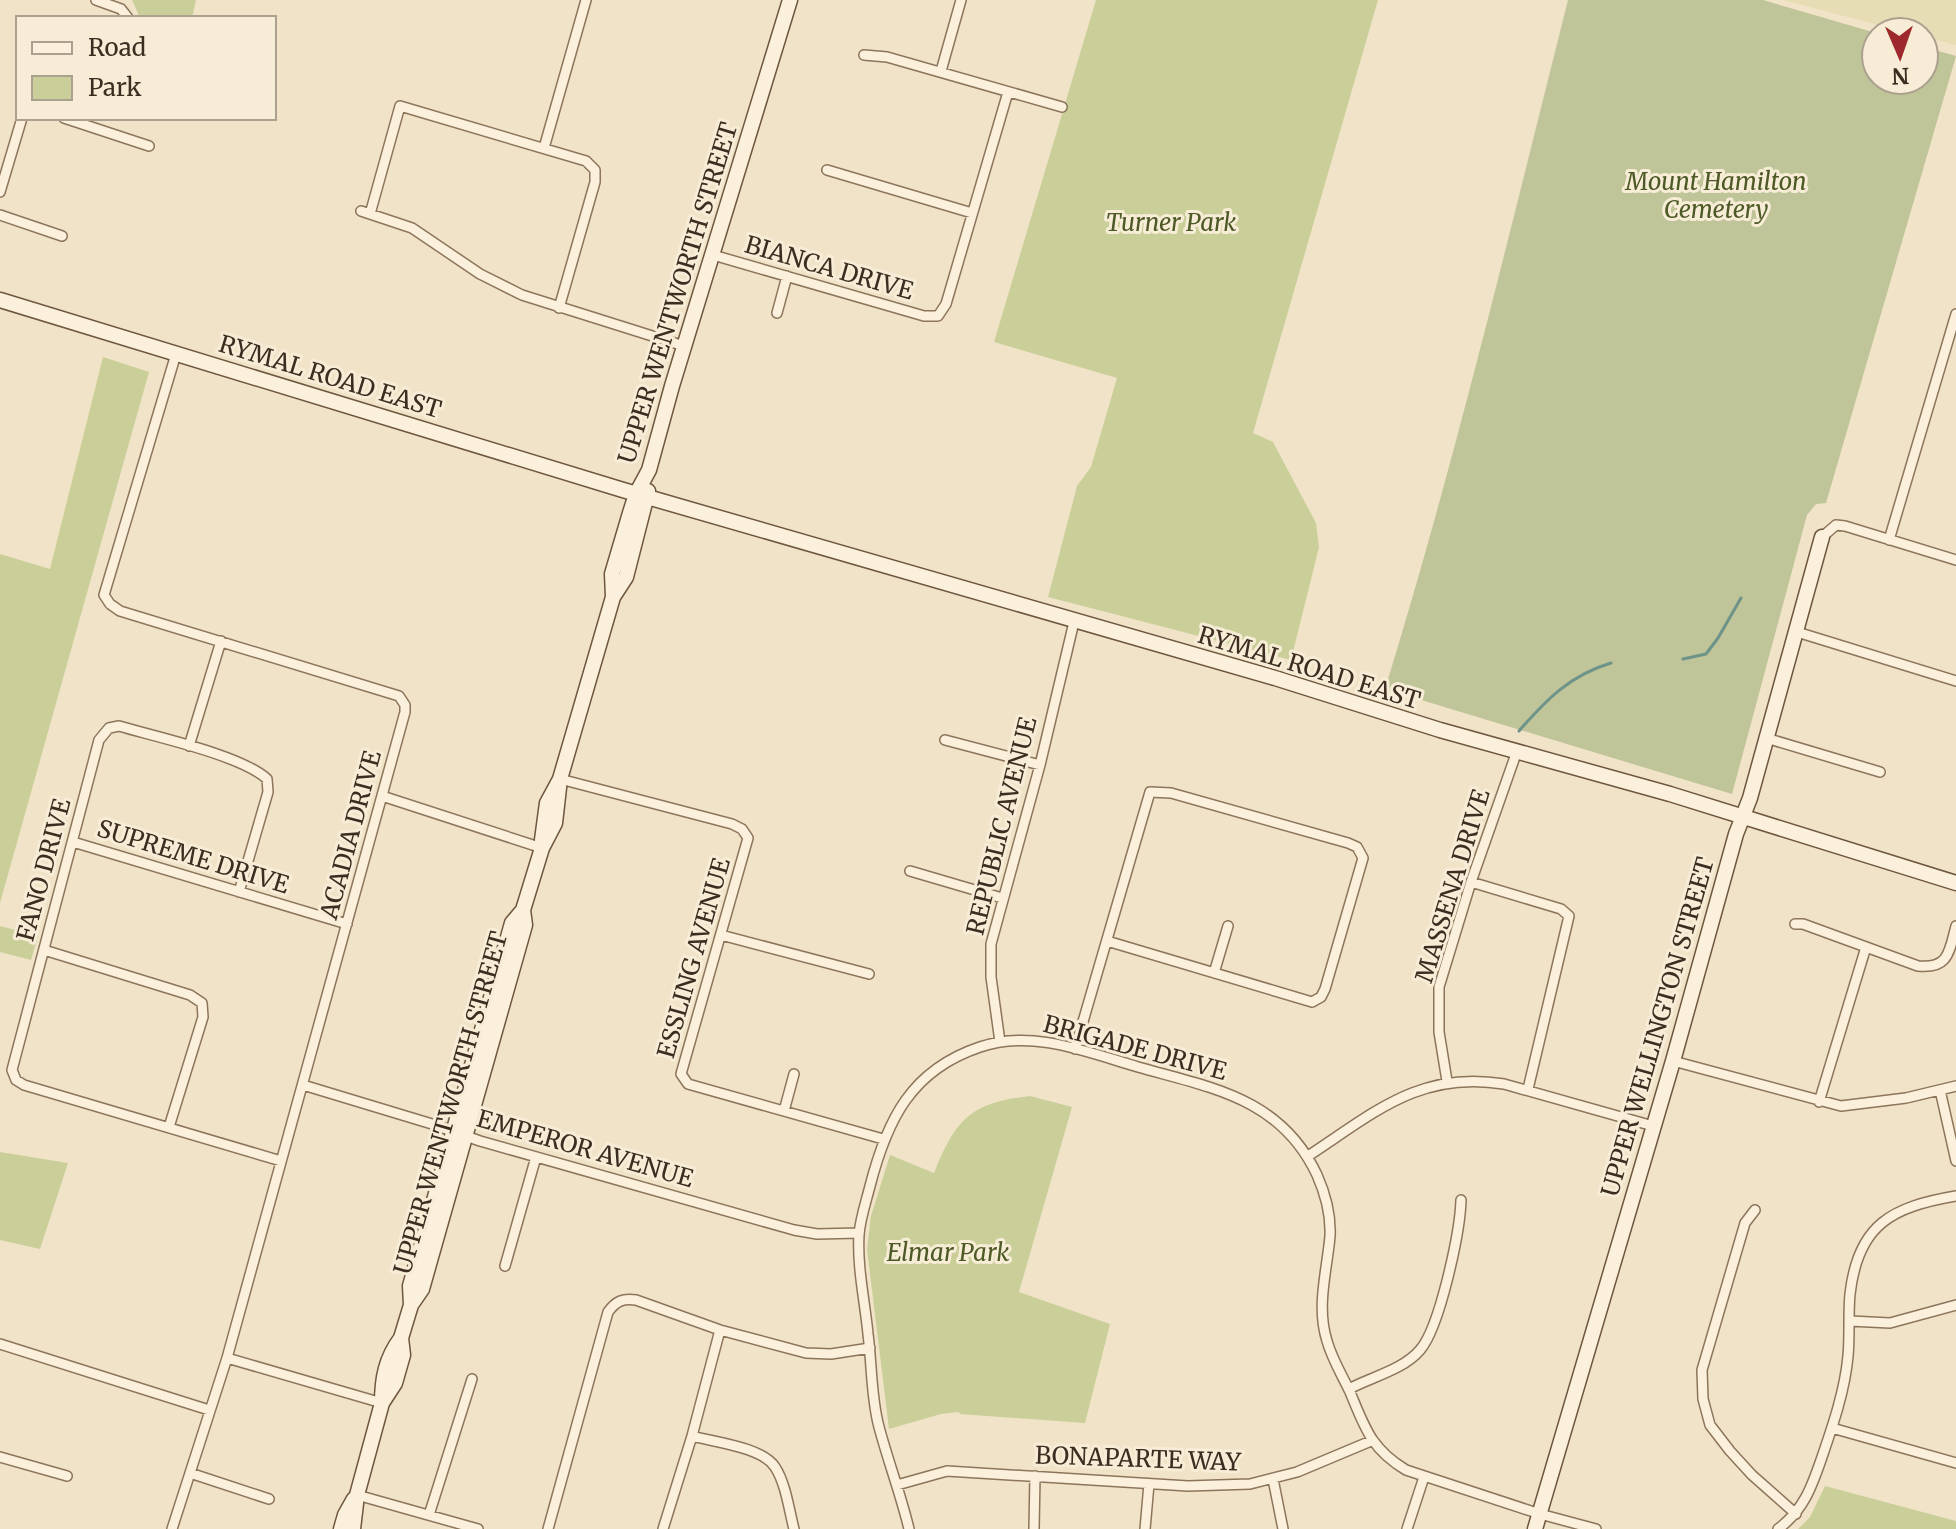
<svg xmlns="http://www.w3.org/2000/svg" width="1956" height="1529" viewBox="0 0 1956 1529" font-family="Merriweather,serif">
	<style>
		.farmland { fill: #e6ddb4 }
		.green { fill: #cacf9a }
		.cemetery { fill: #bfc499 }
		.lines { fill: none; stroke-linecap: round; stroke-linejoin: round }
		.stream { stroke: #6e9389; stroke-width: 3 }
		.street-casing { stroke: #8d755b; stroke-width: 12 }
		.secondary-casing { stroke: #6f563f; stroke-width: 17 }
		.street { stroke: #faf0db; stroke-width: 9 }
		.secondary { stroke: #faf0db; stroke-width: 14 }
		.labels { text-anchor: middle; stroke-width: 6; stroke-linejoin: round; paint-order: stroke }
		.park-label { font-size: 24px; font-style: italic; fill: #4d5926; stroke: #f7edd7 }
		.street-label { font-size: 24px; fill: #3c2d20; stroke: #f7edd7 }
	</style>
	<rect width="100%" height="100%" fill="#f0e3c7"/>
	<path class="farmland" d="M1783 0H1956V45L1924 37V32H1905Z"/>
	<path class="green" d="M132 0H196L192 18H140Z
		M1096 0H1378L1253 433 1273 442 1316 523 1319 547 1291 660 1048 597 1077 486 1091 467 1117 378 994 342Z
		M103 357 149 372 0 903V554L50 569Z
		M0 926 38 936 31 960 0 952Z
		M1030 1096 1072 1107 1019 1292 1110 1324 1085 1423 960 1414 959 1412 941 1414 889 1429 867 1249 871 1216 890 1155 934 1173C956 1119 970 1103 1030 1096Z
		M0 1152 68 1163 40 1249 0 1240Z
		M1825 1486 1956 1521V1529H1798L1810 1517Z"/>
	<path class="cemetery" d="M1568 0H1763L1876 33V80H1924V47L1956 56 1826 503 1816 504 1807 515 1732 794 1385 689C1455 462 1510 230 1568 0Z"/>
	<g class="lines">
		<path class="stream" d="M1683 659 1706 654 1718 638 1741 598
			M1519 731C1546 700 1570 675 1611 663"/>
		<g class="street-casing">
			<path id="street" d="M96 0 121 9 128 18
				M864 55 887 57 1062 107
				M941 71 961 0
				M64 118 149 146
				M544 148 586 0
				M827 170 972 213
				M0 192 22 118
				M361 211 412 228 480 274 522 295 684 346
				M370 214 400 106 586 161 595 170V182L559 308
				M0 215 62 236
				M713 255 924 316H938L946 304 1008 92
				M777 313 787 276
				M1822 537 1836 525 1845 526 1956 560
				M1889 540 1956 314
				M1797 632 1956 681
				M1766 738 1880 772
				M945 740 1040 765
				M189 746 221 641
				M560 779 732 824 742 829 748 838 681 1074 688 1084 883 1139
				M382 796 542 848
				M73 842 347 924
				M910 871 1002 898
				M1471 882 1561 909 1569 916 1528 1089
				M239 892 268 792 267 779C241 755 156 737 119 726L109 728 99 740 12 1070 16 1080 24 1085 281 1161
				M1795 924H1803L1918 966C1949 969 1949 952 1956 926
				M721 935 869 974
				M44 950 190 995 202 1003 203 1017 169 1127
				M1214 973 1228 926
				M1000 1042 991 977V944L1040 765 1074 622
				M1075 1049 1150 792 1171 793 1348 843 1357 847 1363 858 1325 989 1321 997 1312 1002 1107 941
				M1673 1061 1841 1106 1906 1098 1956 1086
				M1447 1081 1439 1032V987L1471 882 1517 751
				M303 1085 432 1124 480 1141 794 1230 817 1234 859 1233
				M1940 1090 1956 1161
				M1819 1102 1866 947
				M784 1111 794 1074
				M1308 1156C1374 1113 1420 1070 1504 1084L1653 1126
				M1755 1210 1745 1223 1702 1370 1703 1399 1710 1425 1730 1451 1752 1475 1796 1514
				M505 1266 536 1157
				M1850 1321 1890 1323 1956 1305
				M0 1344 209 1410
				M227 1358 382 1403
				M1349 1389C1371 1377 1403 1370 1420 1350 1440 1327 1460 1232 1461 1200
				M1832 1428 1956 1463
				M692 1436C714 1442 762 1447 775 1467 786 1484 789 1510 794 1529
				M0 1457 67 1476
				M190 1473 269 1499
				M1273 1479 1283 1529
				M897 1485 947 1471 1188 1486 1250 1484 1297 1472 1371 1441
				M357 1495 478 1529
				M429 1515 472 1379
				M172 1529 227 1358 405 712V705L399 696 120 611 110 604 104 595 176 354
				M548 1529 608 1312C616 1301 623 1298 636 1300L720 1330 806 1353 831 1354 870 1348
				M663 1529 692 1436 720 1330
				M909 1529C901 1495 888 1461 879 1427 871 1398 872 1365 868 1334 865 1302 857 1267 859 1235 860 1219 866 1202 870 1186 887 1120 911 1070 980 1047 1032 1029 1087 1052 1138 1067 1212 1088 1281 1098 1317 1175 1325 1193 1331 1215 1330 1236 1327 1271 1316 1306 1327 1341 1332 1359 1342 1375 1350 1392 1365 1428 1371 1449 1406 1470L1540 1514 1596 1529
				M1034 1529 1035 1476
				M1145 1529 1149 1484
				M1407 1529 1424 1477
				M1778 1529C1804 1510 1812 1486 1822 1457 1833 1425 1845 1390 1848 1356 1850 1335 1848 1314 1850 1294 1858 1224 1892 1207 1956 1196"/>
		</g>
		<g class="secondary-casing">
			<path id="secondary" d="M0 300 623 490 1275 678 1440 730 1670 794 1956 883
				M613 597 612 574 630 513 636 494 649 470 672 386 790 0
				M542 840 547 803 560 779 613 597 626 577 648 491
				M411 1305 422 1289 525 925 523 910
				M382 1403C382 1378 386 1358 401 1338
				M341 1529 345 1515 354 1499
				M353 1529 357 1495 382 1403 395 1383 403 1355 401 1338 411 1305 410 1286 512 923 523 910 542 848 555 823 560 779
				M1535 1529 1673 1061 1736 834 1750 798 1822 537"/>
		</g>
		<use href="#street" class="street"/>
		<use href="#secondary" class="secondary"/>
	</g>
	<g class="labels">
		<g class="park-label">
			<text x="1716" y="190">Mount Hamilton<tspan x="1716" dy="28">Cemetery</tspan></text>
			<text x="1171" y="231">Turner Park</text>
			<text x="948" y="1261">Elmar Park</text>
		</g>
		<g class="street-label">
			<text transform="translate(829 268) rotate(16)" y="8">BIANCA DRIVE</text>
			<text transform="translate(678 293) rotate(-73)" y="8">UPPER WENTWORTH STREET</text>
			<text transform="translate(330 377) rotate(17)" y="8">RYMAL ROAD EAST</text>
			<text transform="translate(1309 668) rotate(17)" y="8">RYMAL ROAD EAST</text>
			<text transform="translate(1002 826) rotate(-76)" y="8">REPUBLIC AVENUE</text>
			<text transform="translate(351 835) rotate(-75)" y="8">ACADIA DRIVE</text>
			<text transform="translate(193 857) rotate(17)" y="8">SUPREME DRIVE</text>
			<text transform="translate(44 870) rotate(-75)" y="8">FANO DRIVE</text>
			<text transform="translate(1453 886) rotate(-73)" y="8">MASSENA DRIVE</text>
			<text transform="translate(694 958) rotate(-74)" y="8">ESSLING AVENUE</text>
			<text transform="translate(1658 1027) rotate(-74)" y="8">UPPER WELLINGTON STREET</text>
			<text transform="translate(1135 1048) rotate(15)" y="8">BRIGADE DRIVE</text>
			<text transform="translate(451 1103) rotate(-74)" y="8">UPPER WENTWORTH STREET</text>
			<text transform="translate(585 1149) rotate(16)" y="8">EMPEROR AVENUE</text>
			<text transform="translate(1138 1459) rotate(2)" y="8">BONAPARTE WAY</text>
		</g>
	</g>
	<rect x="16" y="16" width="260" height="104" fill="#f7edd7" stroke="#aca08e" stroke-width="2"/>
	<rect x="32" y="42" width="40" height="12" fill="#faf0db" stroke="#aca08e" stroke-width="2"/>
	<text x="88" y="56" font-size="24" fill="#3c2d20">Road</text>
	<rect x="32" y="76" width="40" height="24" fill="#cacf9a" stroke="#aca08e" stroke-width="2"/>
	<text x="88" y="96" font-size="24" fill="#3c2d20">Park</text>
	<g transform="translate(1900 56) rotate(178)"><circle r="38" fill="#f7edd7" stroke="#aca08e" stroke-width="2"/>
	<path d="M0-6L14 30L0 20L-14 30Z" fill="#9e292c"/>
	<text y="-12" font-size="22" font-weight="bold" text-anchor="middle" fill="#3c2d20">N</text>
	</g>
</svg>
